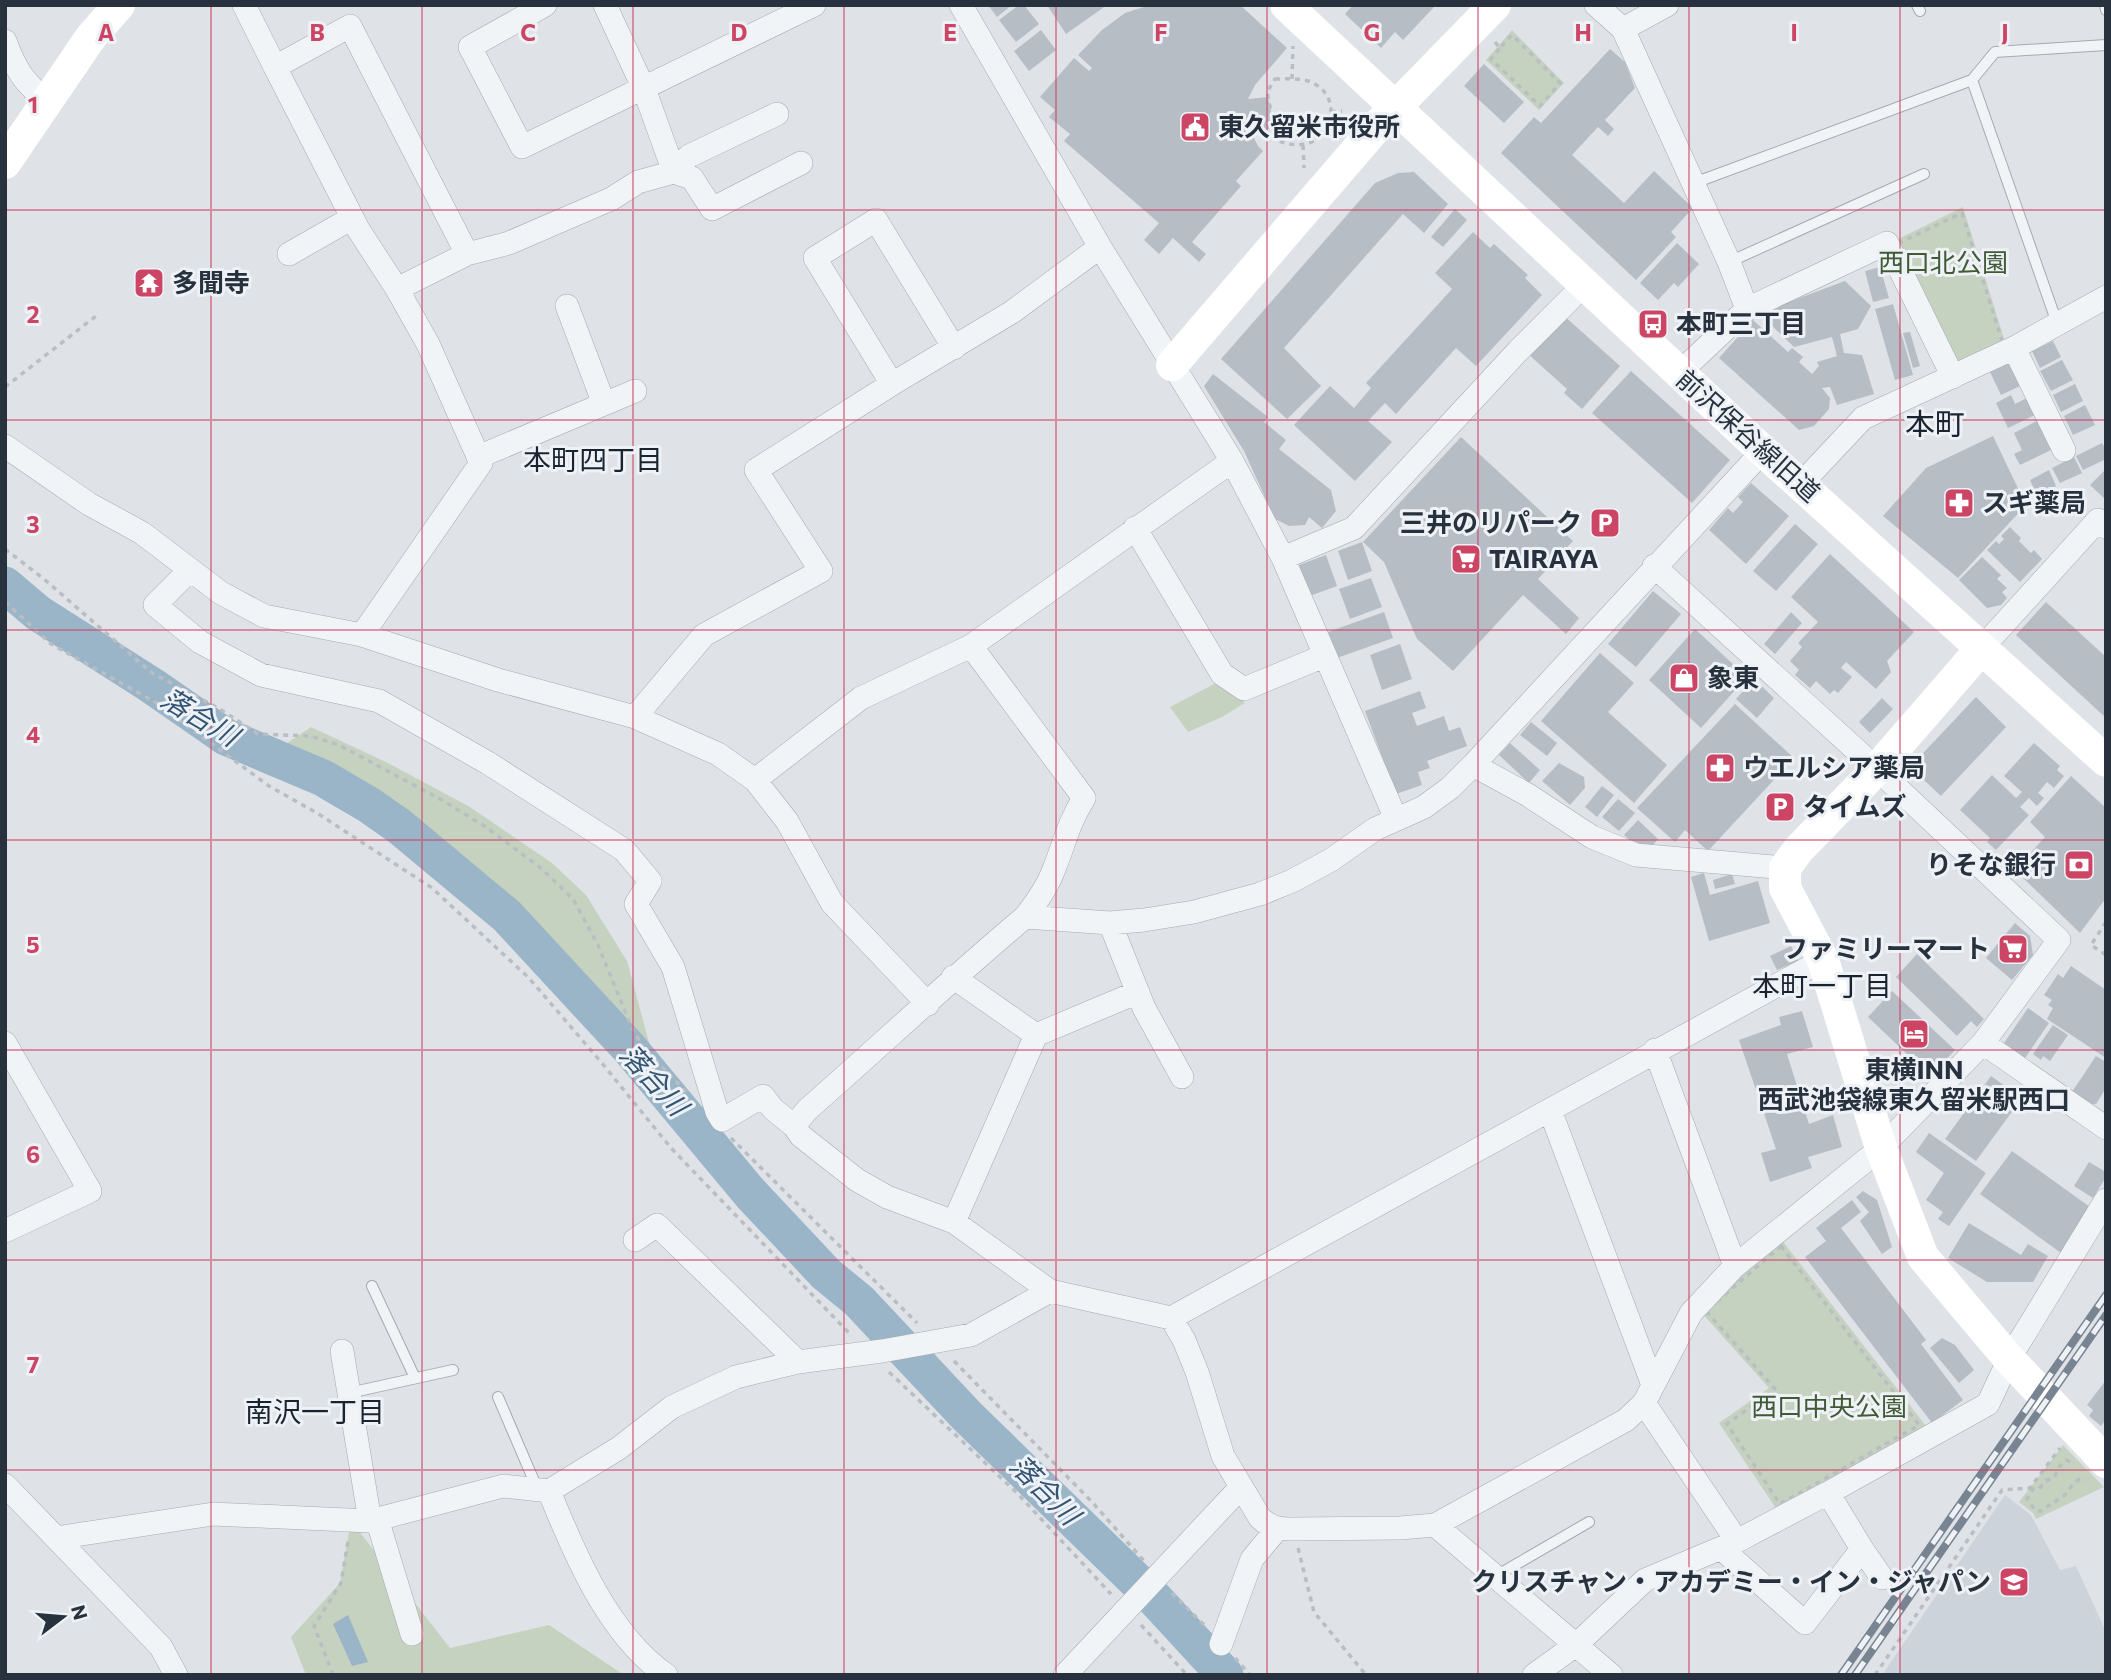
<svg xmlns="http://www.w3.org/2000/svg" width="2111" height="1680" viewBox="0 0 2111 1680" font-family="Commissioner,'Noto Sans JP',sans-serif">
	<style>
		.built { fill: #cdd3da }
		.green { fill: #c6d2c0 }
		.water { fill: #9ab4c8 }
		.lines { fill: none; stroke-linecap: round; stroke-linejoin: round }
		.river { stroke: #9ab4c8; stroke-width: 37 }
		.building { fill: #b6bdc5 }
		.lane-casing { stroke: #a4aab2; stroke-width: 12 }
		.street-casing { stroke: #a4aab2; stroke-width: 24 }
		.path { stroke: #b9bec3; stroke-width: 3.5; stroke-dasharray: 5 5; stroke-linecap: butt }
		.lane { stroke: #f1f4f6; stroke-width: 10 }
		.street { stroke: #f1f4f6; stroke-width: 23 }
		.secondary { stroke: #fff; stroke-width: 32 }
		.rail-casing { stroke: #788491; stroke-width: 8 }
		.rail { stroke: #eef2f6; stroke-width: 5; stroke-dasharray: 16; stroke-linecap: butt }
		.grid { fill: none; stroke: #cc4564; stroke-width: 2; stroke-opacity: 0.55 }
		.labels { text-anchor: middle; stroke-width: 6; stroke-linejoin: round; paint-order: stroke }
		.poi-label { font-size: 26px; font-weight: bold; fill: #28323f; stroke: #eef2f6; text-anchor: start }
		.park-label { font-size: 26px; fill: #405a35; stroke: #eef2f6 }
		.street-label { font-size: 26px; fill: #28323f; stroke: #eef2f6 }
		.neighbourhood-label { font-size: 28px; fill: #1a2330; stroke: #eef2f6 }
		.water-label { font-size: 28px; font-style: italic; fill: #335472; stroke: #eef2f6 }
		.quarter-label { font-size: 30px; fill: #1a2330; stroke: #eef2f6 }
		.grid-label { font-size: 23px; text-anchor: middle; font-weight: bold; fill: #cc4564; stroke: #eef2f6; stroke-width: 6; stroke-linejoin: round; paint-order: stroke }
	</style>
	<rect width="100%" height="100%" fill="#dfe3e8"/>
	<path class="built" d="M2005 1495 2031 1515 2060 1570 2076 1566 2106 1632V1675H1882Z"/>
	<path class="green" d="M1512 30 1564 83 1539 110 1486 60Z
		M1963 207 2006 345 1951 374 1892 242Z
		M1216 683 1239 694 1245 703 1222 717 1188 732 1170 707Z
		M311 727 388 763 470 807 552 863 586 895 627 961 650 1046 637 1057 507 916 400 827 323 778 269 755Z
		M1781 1239 1926 1426 1777 1510 1719 1423 1769 1388 1701 1312Z
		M2063 1445 2104 1487 2036 1519 2033 1513 2019 1502Z
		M351 1521 450 1648 549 1625 624 1675H306L291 1637 340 1583Z"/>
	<path class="water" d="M348 1615 368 1662 352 1666 333 1624Z"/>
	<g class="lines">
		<path class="river" d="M5 585 38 613 151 685 226 737 323 778 369 805 399 826 507 916 630 1049 750 1193 826 1274 859 1301 967 1416 1155 1599 1225 1675"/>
	</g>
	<path class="building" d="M988 5H1012L997 17Z
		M1019 5H1024L1039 24 1016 42 999 20Z
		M1047 5H1107L1066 34Z
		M1150 5H1240L1287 48 1255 85 1248 99 1268 97 1274 128 1251 132 1258 146 1263 151 1236 181 1241 186 1192 242 1206 254 1199 262 1173 238 1159 254 1144 240 1159 223 1064 141 1070 134 1049 117 1055 110 1040 97 1074 58 1089 71 1092 68 1078 55 1102 30 1125 13Z
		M1353 5H1436L1403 40 1395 32 1381 48 1345 14Z
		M1041 30 1056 50 1029 71 1014 51Z
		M1610 49 1625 62 1635 88 1605 120 1614 129 1608 136 1598 127 1572 155 1624 203 1654 171 1693 208 1671 232 1676 237 1636 280 1501 153 1534 117 1541 123Z
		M1484 64 1524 102 1504 123 1464 86Z
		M1414 172 1448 204 1424 233 1403 214 1284 348 1321 386 1287 419 1221 359 1375 183 1398 173Z
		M1455 209 1467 220 1443 247 1431 237Z
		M1473 232 1490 248 1494 244 1528 275 1525 278 1542 295 1476 366 1456 348 1396 414 1385 403 1368 421 1392 442 1355 481 1294 425 1330 386 1354 408 1371 388 1366 383 1452 289 1435 273Z
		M1677 243 1699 264 1678 287 1674 283 1658 300 1640 283Z
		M1880 267 1889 298 1873 302 1865 271Z
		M1845 281 1871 306 1858 329 1840 334 1844 353 1862 355 1874 394 1837 405 1830 387 1822 388 1830 398 1829 409 1814 426 1799 430 1719 358 1753 320 1788 352 1792 348 1803 357 1799 362 1812 374 1819 366 1817 362 1837 356 1832 337 1794 347 1759 313Z
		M1893 304 1913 375 1895 380 1875 309Z
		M1562 314 1620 366 1582 409 1564 393 1567 389 1527 353Z
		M1910 332 1920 366 1913 368 1903 333Z
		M2053 341 2061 357 2040 368 2032 351Z
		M2062 360 2073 380 2051 391 2040 371Z
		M2008 362 2020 386 2001 395 1990 372Z
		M1631 371 1730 460 1692 503 1592 413Z
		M1213 374 1268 417 1264 422 1286 440 1279 449 1331 490 1336 511 1322 528 1309 517 1305 525 1289 526 1275 519 1244 451 1204 386Z
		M2075 384 2083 401 2061 412 2053 395Z
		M2011 395 2015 404 2027 398 2035 415 2008 428 1996 403Z
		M2085 405 2095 425 2073 435 2064 416Z
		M2037 421 2051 450 2020 465 2014 454 2022 450 2014 433Z
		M1993 436 2026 505 1958 578 1883 516 1926 468Z
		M1461 437 1573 541 1538 579 1579 618 1566 634 1523 595 1453 671 1417 639 1384 562 1363 542Z
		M2102 443 2106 450V459L2083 470 2076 456Z
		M2074 457 2082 473 2060 483 2052 468Z
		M2106 469V500L2090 485Z
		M2049 470 2056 486 2037 496 2030 480Z
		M1751 483 1789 516 1746 564 1709 530 1728 508 1733 513 1743 502 1738 497Z
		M1795 524 1818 544 1776 591 1753 571Z
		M2010 527 2021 538 2019 541 2031 553 2034 550 2042 559 2020 582 1987 550 1996 541 1999 544 2004 539 2001 536Z
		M1362 542 1372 571 1348 580 1338 551Z
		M1830 554 1914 632 1887 661 1891 672 1876 689 1846 662 1841 668 1852 677 1838 693 1834 690 1830 694 1816 681 1810 688 1795 675 1799 670 1790 661 1802 647 1798 643 1818 622 1791 597Z
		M1326 555 1337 586 1307 597 1296 566Z
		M1982 557 2001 575 1997 579 2007 588 2002 592 2007 598 2001 605 1987 608 1959 580Z
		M1371 578 1382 607 1350 619 1339 589Z
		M1653 591 1681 614 1636 667 1608 644Z
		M2046 602 2106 657V718L2016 635Z
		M1384 612 1393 638 1337 658 1328 632Z
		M1791 612 1802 623 1775 654 1764 644Z
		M1695 629 1747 677 1701 728 1649 680Z
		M1400 644 1412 679 1382 690 1370 655Z
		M1600 653 1634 683 1608 712 1667 765 1634 803 1541 721Z
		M1754 679 1774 698 1757 718 1736 699Z
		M1420 691 1426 708 1412 713 1417 726 1444 716 1449 731 1460 727 1467 746 1427 761 1430 768 1418 772 1422 785 1396 794 1365 711Z
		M1976 697 2006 727 1941 796 1910 767Z
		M1882 698 1893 709 1870 733 1859 722Z
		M1735 704 1794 758 1708 851 1685 830 1675 842 1637 808Z
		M1531 722 1557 743 1547 756 1520 735Z
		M1510 743 1540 770 1529 783 1499 755Z
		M2034 743 2060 766 2057 770 2064 776 2054 788 2047 782 2038 793 2044 798 2037 806 2029 798 2020 807 2029 815 1996 850 1987 842 1990 838 1960 810 1992 775 2016 798 2022 792 2004 776Z
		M1559 763 1584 777 1585 788 1570 805 1542 781Z
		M2071 776 2106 808V898L2080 933 2015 870 2045 837 2030 822Z
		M1602 786 1614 795 1597 817 1585 807Z
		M1618 799 1635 813 1619 831 1602 817Z
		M1638 820 1658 839 1652 846H1637L1624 835Z
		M1704 873 1710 895 1758 881 1770 923 1709 941 1691 877Z
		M1732 874 1735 884 1715 889 1713 880Z
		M2015 923 2030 936 2033 955 2012 980 1986 958Z
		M1791 946 1798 961 1777 970 1770 956Z
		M1917 954 1984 1019 1977 1027 1971 1021 1957 1036 1896 977Z
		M2071 966 2106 990V1058L2047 1019 2053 1008 2048 1005 2052 1000 2044 995 2058 974 2063 978Z
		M1892 991 1955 1050 1930 1076 1868 1017Z
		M2028 1008 2049 1023 2025 1058 2004 1043Z
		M1802 1011 1813 1047 1787 1054 1809 1124 1833 1115 1842 1147 1808 1157 1812 1168 1770 1182 1761 1153 1776 1149 1739 1040 1781 1025 1779 1017Z
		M2053 1025 2068 1035 2050 1061 2043 1056 2041 1060 2033 1054Z
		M2096 1056 2106 1062V1088L2096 1104H2088L2072 1092Z
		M1991 1076 2022 1098 1976 1161 1945 1139Z
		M1929 1133 1986 1173 1949 1226 1938 1219 1943 1212 1926 1200 1944 1173 1916 1152Z
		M2012 1151 2090 1207 2061 1253 1980 1194Z
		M2089 1162 2106 1172V1177L2093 1198 2074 1186Z
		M1863 1191 1877 1200 1892 1247 1882 1254 1860 1221 1869 1212 1856 1197Z
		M1852 1200 1861 1212 1841 1228 1926 1340 1921 1344 1963 1400 1932 1423 1805 1257 1826 1241 1816 1228Z
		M1969 1223 2021 1255 2028 1244 2048 1256 2033 1282H1987L1948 1258Z
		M1942 1338 1955 1345 1974 1370 1959 1383 1930 1348Z
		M2106 1380V1420L2101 1426 2089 1416 2093 1410 2087 1405Z"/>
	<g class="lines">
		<g class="lane-casing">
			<path id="lane" d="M1917 5 1920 11
				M2105 5 2106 10
				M1972 80 2057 323
				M1694 183 1972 80 1995 52 2106 45
				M1729 262 1924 174
				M372 1286 415 1378
				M349 1393 453 1370
				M498 1397 537 1488
				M1496 1576 1589 1522"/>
		</g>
		<g class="street-casing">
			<path id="street" d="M244 5 275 67 350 26 467 254
				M545 5 470 47 522 147 814 5
				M961 5 1100 247 1232 461 1283 558 1396 819
				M1596 5 1623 29 1729 262 1747 309
				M1623 29 1667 5
				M5 41C15 68 24 84 48 101
				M275 67 358 229 397 289 467 254 509 243 611 199 638 182 674 172 644 89 605 5
				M777 114 689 156 674 172 692 178 712 209 801 163
				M289 254 352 218
				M567 306 604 404
				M2014 348 2064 450
				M1679 373 1747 309 1887 243 1953 377
				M892 384 815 258 876 220 954 348
				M5 446 89 504 142 533 221 593 264 616 362 635 498 680 635 717 718 754 755 780 787 821 832 903 928 1004
				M1763 451 1473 765 1450 788 1424 807 1375 829 1331 860 1292 881 1260 894 1194 912 1144 920 1110 923 1025 917C951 979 880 1046 807 1110L794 1126 801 1136 857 1180 887 1197 954 1222 1050 1291 1171 1318 1823 960
				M478 457 635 391
				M1801 484 1863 418 2014 348 2106 297
				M1135 528 1222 674 1244 689 1324 656
				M1283 558 1354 528 1518 351 1584 285
				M189 571 155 605 200 642 261 675 379 701 488 763 624 850 650 881 636 904 673 967 717 1112 722 1120 763 1096 773 1109 794 1126
				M362 635 481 463 428 344 397 289
				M971 646 1084 798C1068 824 1065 842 1054 869 1048 886 1036 903 1025 917
				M1981 649 2098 520 2106 527
				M635 717 704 635 821 571 756 470 892 384 1012 312 1100 247
				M1473 765 1528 795 1592 837 1636 855 1785 868
				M755 780 861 698 971 646 1232 461
				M1110 923 1144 1008 1182 1077
				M953 977 1036 1035
				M5 1043 90 1191 5 1231
				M1983 1043 2106 1128
				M1655 1050 1735 1266
				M1550 1110 1653 1385
				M954 1222 1036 1035 1138 992
				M635 1240 657 1225 798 1362
				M1171 1318 1184 1340 1197 1372 1223 1456 1260 1518C1271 1528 1279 1529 1293 1529L1400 1528 1435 1525 1626 1420 1644 1403 1691 1313 1735 1266 1881 1148 1983 1043 2059 940 1877 769 1654 566
				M342 1351 370 1521
				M1644 1403 1737 1541 1828 1493 1988 1404 2009 1359 2106 1200
				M5 1485 161 1647 176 1675
				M549 1491C575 1555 608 1634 666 1675
				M377 1519 412 1634
				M1435 1525 1611 1675
				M56 1538 213 1514 370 1521 503 1486 549 1491 619 1448 672 1407 736 1377 798 1362 882 1351 971 1335 1050 1291
				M1722 1549 1805 1623 1862 1549 1828 1493
				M1862 1549 1882 1578
				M1221 1644 1252 1559 1277 1529
				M1065 1675 1241 1487
				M1534 1675 1577 1644 1645 1580 1733 1543"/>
		</g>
		<path class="path" d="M1495 42 1500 48 1512 35 1560 83 1540 106 1491 59 1500 48
			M1275 79C1286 79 1297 78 1308 81 1351 95 1330 163 1277 140L1267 92Z
			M1292 79 1293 46
			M1331 112 1342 111
			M1303 145 1304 168
			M1962 213 2003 344 1956 369 1897 244Z
			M5 387 96 316
			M5 549 44 579 152 673 218 708 258 734 310 736 339 745 440 799 486 827 542 869 573 899 598 945 631 1026 643 1047 689 1095
			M5 602 51 644 155 702 269 786 317 813 432 888 529 978 601 1062 671 1148 851 1335
			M2106 922 2091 945 2106 955
			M731 1138 917 1323
			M1781 1246 1919 1425 1780 1504 1727 1424 1775 1389 1706 1311Z
			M954 1361 1093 1503 1144 1561
			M889 1372 1017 1493 1111 1594
			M2070 1462 2066 1460 2059 1467 2054 1478 2046 1481 2039 1489H2033L2027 1499 2036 1511H2043C2050 1503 2054 1503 2061 1498 2070 1492 2068 1486 2081 1478L2085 1480
			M1298 1548 1314 1612 1366 1675
			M1172 1593 1206 1627
			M1141 1625 1187 1675
			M1235 1658 1250 1675
			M333 1675 314 1626 341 1583 348 1541
			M1875 1675 2002 1490 2030 1488 2060 1448"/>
		<use href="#lane" class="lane"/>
		<use href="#street" class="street"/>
		<path class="secondary" d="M1286 5 1763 451 2106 761
			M5 163 91 37 119 5
			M1172 365 1379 124 1495 5
			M1981 649 1877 769 1799 849 1785 868V888L1823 960 1881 1148 1923 1257 2009 1359 2106 1462"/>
		<g class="rail-casing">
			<path id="rail" d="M1841 1675 2106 1295
				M1855 1675 2106 1315"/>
		</g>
		<use href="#rail" class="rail"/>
	</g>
	<path class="grid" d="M211 5V1675M422 5V1675M633 5V1675M844 5V1675M1056 5V1675M1267 5V1675M1478 5V1675M1689 5V1675M1900 5V1675M5 210H2106M5 420H2106M5 630H2106M5 840H2106M5 1050H2106M5 1260H2106M5 1470H2106"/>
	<defs>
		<g id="civic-square" transform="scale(1.575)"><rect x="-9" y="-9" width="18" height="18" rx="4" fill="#cc4564" stroke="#eef2f6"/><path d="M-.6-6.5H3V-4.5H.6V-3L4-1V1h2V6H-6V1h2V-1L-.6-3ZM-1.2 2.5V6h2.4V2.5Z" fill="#fff"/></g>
		<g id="temple-square" transform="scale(1.575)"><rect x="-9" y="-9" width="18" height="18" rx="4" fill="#cc4564" stroke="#eef2f6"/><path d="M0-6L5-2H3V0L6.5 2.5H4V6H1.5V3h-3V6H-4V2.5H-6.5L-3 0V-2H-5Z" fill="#fff"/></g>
		<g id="bus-square" transform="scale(1.575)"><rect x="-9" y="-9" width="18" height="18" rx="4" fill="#cc4564" stroke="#eef2f6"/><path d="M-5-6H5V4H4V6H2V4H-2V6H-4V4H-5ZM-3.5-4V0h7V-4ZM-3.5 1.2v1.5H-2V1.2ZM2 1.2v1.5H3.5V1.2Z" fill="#fff"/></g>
		<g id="pharmacy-square" transform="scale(1.575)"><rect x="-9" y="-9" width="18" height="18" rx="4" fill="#cc4564" stroke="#eef2f6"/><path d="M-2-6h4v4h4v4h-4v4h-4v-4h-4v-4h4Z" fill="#fff"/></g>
		<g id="parking-square" transform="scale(1.575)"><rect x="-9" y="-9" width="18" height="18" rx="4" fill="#cc4564" stroke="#eef2f6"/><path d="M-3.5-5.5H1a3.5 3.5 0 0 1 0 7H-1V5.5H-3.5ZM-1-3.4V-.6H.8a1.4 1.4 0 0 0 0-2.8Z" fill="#fff"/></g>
		<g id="supermarket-square" transform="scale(1.575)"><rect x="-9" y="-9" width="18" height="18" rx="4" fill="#cc4564" stroke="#eef2f6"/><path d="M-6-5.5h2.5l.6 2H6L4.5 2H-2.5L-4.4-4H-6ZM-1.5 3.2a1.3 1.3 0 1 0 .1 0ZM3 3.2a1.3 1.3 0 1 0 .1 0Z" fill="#fff"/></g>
		<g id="shop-square" transform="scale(1.575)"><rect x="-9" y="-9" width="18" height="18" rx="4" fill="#cc4564" stroke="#eef2f6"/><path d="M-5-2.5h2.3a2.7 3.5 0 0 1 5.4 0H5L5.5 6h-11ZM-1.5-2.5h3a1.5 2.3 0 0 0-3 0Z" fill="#fff"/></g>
		<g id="bank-square" transform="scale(1.575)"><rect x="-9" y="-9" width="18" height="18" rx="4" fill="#cc4564" stroke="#eef2f6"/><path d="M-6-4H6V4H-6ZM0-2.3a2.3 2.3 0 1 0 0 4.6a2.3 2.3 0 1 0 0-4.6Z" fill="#fff"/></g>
		<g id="hotel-square" transform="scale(1.575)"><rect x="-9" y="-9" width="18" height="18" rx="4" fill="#cc4564" stroke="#eef2f6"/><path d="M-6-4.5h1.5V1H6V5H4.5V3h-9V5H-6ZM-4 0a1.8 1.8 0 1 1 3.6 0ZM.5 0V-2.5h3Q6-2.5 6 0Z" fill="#fff"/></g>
		<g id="school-square" transform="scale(1.575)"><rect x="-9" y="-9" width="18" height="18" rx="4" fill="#cc4564" stroke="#eef2f6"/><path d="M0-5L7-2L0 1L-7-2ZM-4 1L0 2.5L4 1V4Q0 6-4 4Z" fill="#fff"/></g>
	</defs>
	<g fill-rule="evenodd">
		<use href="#civic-square" x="1195" y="127"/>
		<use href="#temple-square" x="149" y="283"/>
		<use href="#bus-square" x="1653" y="324"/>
		<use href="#pharmacy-square" x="1959" y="503"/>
		<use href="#parking-square" x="1605" y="523"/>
		<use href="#supermarket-square" x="1466" y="559"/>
		<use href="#shop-square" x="1684" y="678"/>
		<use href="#pharmacy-square" x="1720" y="768"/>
		<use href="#parking-square" x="1780" y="807"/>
		<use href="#bank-square" x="2079" y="865"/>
		<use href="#supermarket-square" x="2013" y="949"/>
		<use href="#hotel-square" x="1914" y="1034"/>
		<use href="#school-square" x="2014" y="1582"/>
	</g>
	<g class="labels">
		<g class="poi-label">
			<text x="1218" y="136">東久留米市役所</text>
			<text x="172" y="292">多聞寺</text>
			<text x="1676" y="333">本町三丁目</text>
			<text x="1982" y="512">スギ薬局</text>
			<text x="1582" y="532" text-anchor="end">三井のリパーク</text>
			<text x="1489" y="568">TAIRAYA</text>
			<text x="1707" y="687">象東</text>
			<text x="1743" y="777">ウエルシア薬局</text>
			<text x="1803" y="816">タイムズ</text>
			<text x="2056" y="874" text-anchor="end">りそな銀行</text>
			<text x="1990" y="958" text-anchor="end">ファミリーマート</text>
			<text x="1914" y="1079" text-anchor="middle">東横INN<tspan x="1914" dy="30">西武池袋線東久留米駅西口</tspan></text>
			<text x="1991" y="1591" text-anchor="end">クリスチャン・アカデミー・イン・ジャパン</text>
		</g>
		<g class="park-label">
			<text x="1943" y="272">西口北公園</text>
			<text x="1829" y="1416">西口中央公園</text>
		</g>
		<g class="street-label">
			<text transform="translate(1748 436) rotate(42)" y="9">前沢保谷線旧道</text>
		</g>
		<g class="neighbourhood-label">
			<text x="593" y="470">本町四丁目</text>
			<text x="1822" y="996">本町一丁目</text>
			<text x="315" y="1422">南沢一丁目</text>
		</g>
		<g class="water-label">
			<text transform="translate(200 717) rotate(31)" y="10">落合川</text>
			<text transform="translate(654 1080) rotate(48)" y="10">落合川</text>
			<text transform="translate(1045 1490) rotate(45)" y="10">落合川</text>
		</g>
		<g class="quarter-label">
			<text x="1935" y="435">本町</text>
		</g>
	</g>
	<g class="grid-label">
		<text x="106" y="41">A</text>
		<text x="317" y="41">B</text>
		<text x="528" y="41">C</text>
		<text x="739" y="41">D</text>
		<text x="950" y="41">E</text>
		<text x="1161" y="41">F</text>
		<text x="1372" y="41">G</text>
		<text x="1583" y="41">H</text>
		<text x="1794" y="41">I</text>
		<text x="2005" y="41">J</text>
		<text x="33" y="113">1</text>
		<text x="33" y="323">2</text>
		<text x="33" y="533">3</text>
		<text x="33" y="743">4</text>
		<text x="33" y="953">5</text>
		<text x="33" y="1163">6</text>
		<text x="33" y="1373">7</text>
	</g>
	<rect width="2111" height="1680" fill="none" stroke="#28323f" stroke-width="14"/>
	<g transform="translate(63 1617) rotate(74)" stroke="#eef2f6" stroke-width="5" paint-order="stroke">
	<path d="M0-5L12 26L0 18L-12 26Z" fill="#28323f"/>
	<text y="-10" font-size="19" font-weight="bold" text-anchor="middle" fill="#28323f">N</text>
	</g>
</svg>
